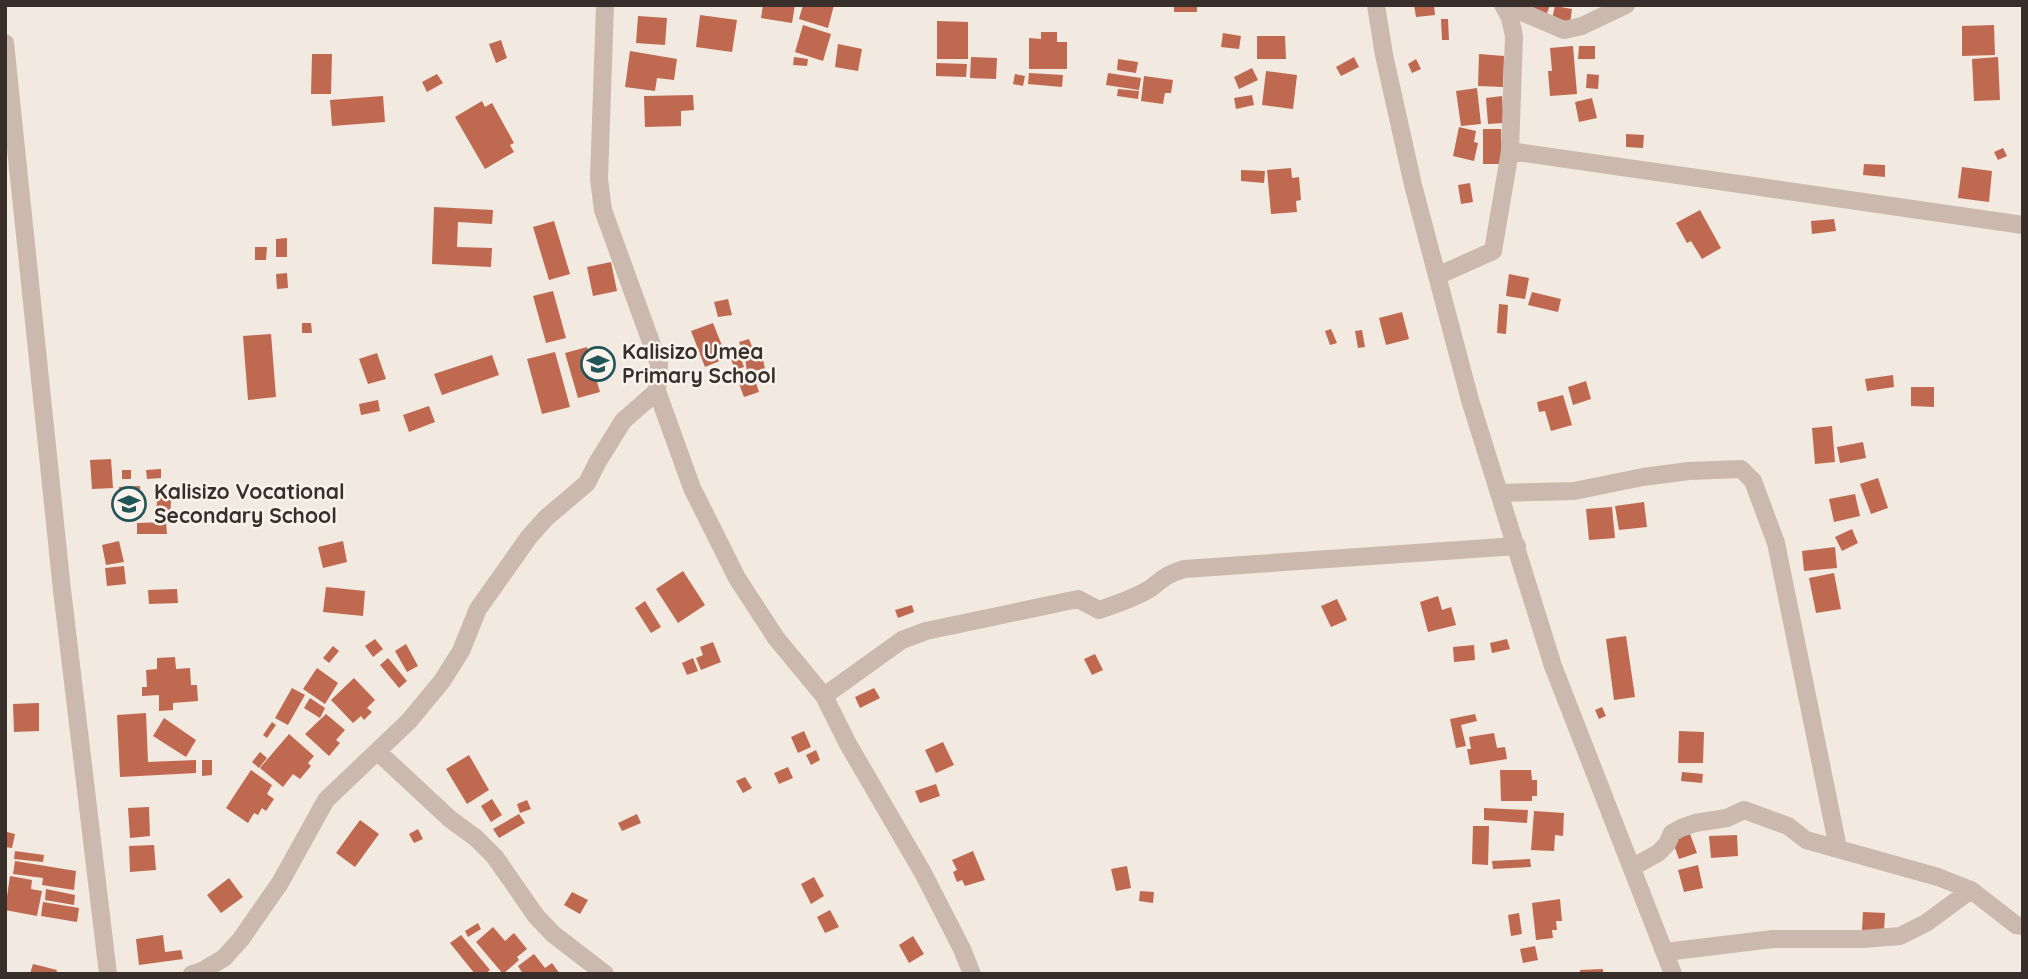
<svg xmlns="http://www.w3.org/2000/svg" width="2028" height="979" viewBox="0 0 2028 979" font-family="Quicksand,sans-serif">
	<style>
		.building { fill: #bf6950 }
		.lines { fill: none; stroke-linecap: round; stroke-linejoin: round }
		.minor { stroke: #cab9ac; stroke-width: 18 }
		.tertiary { stroke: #cab9ac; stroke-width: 18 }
		.labels { text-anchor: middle; stroke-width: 5; stroke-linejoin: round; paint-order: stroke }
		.poi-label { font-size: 21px; font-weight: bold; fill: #382e2a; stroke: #f9f3ec; text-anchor: start }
	</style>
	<rect width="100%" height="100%" fill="#f2e9e0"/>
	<path class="building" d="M763 5H795L792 23 761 18Z
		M803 5H834L828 28 799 19Z
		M1174 5H1197V12H1174Z
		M1414 5H1434L1435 15 1416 17Z
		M1530 5H1550L1546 16 1529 10Z
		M1555 6 1572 9 1570 23 1552 19Z
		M700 15 737 20 732 52 696 47Z
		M638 16 667 18 665 45 636 43Z
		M1441 19H1448L1449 40H1442Z
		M937 21 968 22V59H937Z
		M803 25 831 34 823 61 795 52Z
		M1994 25 1995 55 1962 56V26Z
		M1041 32H1057V42H1067V69H1029V38L1041 39Z
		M1223 33 1241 36 1239 49 1221 47Z
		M1257 36H1285L1286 59H1257Z
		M501 40 507 58 496 63 489 44Z
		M838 44 862 49 858 71 835 67Z
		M1573 46 1577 94 1550 96 1548 71H1552L1550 48Z
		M1579 46H1595V59H1578Z
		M630 51 677 59 674 80 657 78 655 91 625 87Z
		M312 54H332L331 94H311Z
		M1479 54 1504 56 1503 87 1478 86Z
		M794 57 808 59 807 66 793 65Z
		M971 57 997 58 996 79 970 78Z
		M1354 57 1359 67 1341 76 1336 67Z
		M1998 57 2000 100 1974 101 1972 59Z
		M1118 59 1138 62 1136 73 1117 70Z
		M1416 59 1421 69 1412 73 1408 64Z
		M936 63 967 64 966 77 936 76Z
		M1252 68 1258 80 1239 89 1234 77Z
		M1266 71 1297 75 1293 109 1262 105Z
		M1029 73 1063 75 1062 87 1028 84Z
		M1108 73 1141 78 1139 90 1106 85Z
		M437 74 443 83 427 92 422 82Z
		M1015 74 1025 76 1023 86 1013 84Z
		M1587 74 1599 75 1598 89 1586 88Z
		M1144 76 1173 80 1171 93H1165L1163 104 1141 101Z
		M1477 88 1481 124 1461 126 1456 91Z
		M1118 89 1139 91 1138 99 1117 96Z
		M693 95 694 110 681 111V126L645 127 644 96Z
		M1252 95 1254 105 1236 109 1234 98Z
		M383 96 385 122 332 126 330 100Z
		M1502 96 1504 123 1488 124 1486 98Z
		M1592 98 1597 118 1579 122 1575 102Z
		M482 101 485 107 492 103 514 143 510 145 514 152 485 169 455 117Z
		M1459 127 1476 131 1474 142 1478 143 1474 161 1453 156Z
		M1483 129H1501L1502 164H1483Z
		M1626 134 1644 135 1643 148 1626 147Z
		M2003 148 2007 156 1998 160 1994 152Z
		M1864 164 1885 165V177L1863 175Z
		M1962 167 1992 171 1989 202 1958 198Z
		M1291 168 1292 178 1299 177 1301 200 1296 201 1297 212 1271 214 1267 170Z
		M1241 170 1265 171 1264 183 1241 181Z
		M1470 183 1473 202 1461 204 1458 185Z
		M434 207 493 210 492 224 458 222 457 247 492 248 491 267 432 264Z
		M1700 210 1721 248 1702 259 1691 241 1687 243 1676 223Z
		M1834 219 1836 231 1812 234 1811 221Z
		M554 221 570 274 549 280 533 227Z
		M287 238V257H276V239Z
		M255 247H267L266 260H255Z
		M611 262 617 291 593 296 587 267Z
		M287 273 288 288 277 289 276 274Z
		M1509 274 1529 278 1525 299 1506 296Z
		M553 291 566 338 546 343 533 296Z
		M1532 292 1561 299 1558 312 1528 305Z
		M728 299 732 315 718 317 714 302Z
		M1499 304 1508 305 1506 334 1497 333Z
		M1402 312 1409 339 1386 345 1379 318Z
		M302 323H311L312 333H302Z
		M713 323 727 358 705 367 691 331Z
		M1331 329 1337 343 1330 345 1325 331Z
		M1362 330 1365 347 1358 348 1355 331Z
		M271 334 276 397 248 400 243 336Z
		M749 339 753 349 743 352 739 342Z
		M587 347 600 392 578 398 565 353Z
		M555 352 570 407 542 414 527 359Z
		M377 353 386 379 368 384 359 359Z
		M762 354 765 369 747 372 745 357Z
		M492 355 499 375 442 395 434 374Z
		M740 356 744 367 735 370 731 359Z
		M1893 375 1894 387 1867 391 1865 379Z
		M754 377 759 392 744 397 738 381Z
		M1586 381 1591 399 1573 405 1568 387Z
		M1911 387H1934V407L1911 406Z
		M1563 395 1572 425 1551 431 1545 411 1539 412 1537 402Z
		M378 400 380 411 361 415 359 404Z
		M429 406 435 422 409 432 403 415Z
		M1832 426 1835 462 1815 464 1812 428Z
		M1863 442 1866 458 1840 463 1837 447Z
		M111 459 113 488 92 489 90 460Z
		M161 469V478L147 479 146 470Z
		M122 470H131V479H122Z
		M1878 478 1888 508 1871 514 1860 484Z
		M140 486 141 518H121L119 487Z
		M158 487 172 488 170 516 156 515Z
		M1855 494 1860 516 1834 522 1829 499Z
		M1644 502 1647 527 1619 530 1615 506Z
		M1612 507 1615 538 1589 540 1586 509Z
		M166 522 167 534H137V523Z
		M1852 529 1858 543 1842 551 1835 537Z
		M119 541 124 562 106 565 102 545Z
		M343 541 347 562 323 568 318 547Z
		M1835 547 1837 568 1804 571 1802 551Z
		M124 566 126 584 107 586 105 568Z
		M683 571 705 605 678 623 656 589Z
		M1834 573 1841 609 1816 613 1809 578Z
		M326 587 365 591 363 616 323 612Z
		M177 589 178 603 149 604 148 590Z
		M1438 596 1442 610 1451 607 1456 625 1428 632 1420 602Z
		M1337 599 1347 620 1331 627 1321 606Z
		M645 601 661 627 651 633 635 608Z
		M912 605 914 612 898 618 895 610Z
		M1626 636 1635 697 1614 700 1606 639Z
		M375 639 383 649 373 657 365 646Z
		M1507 639 1510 649 1492 653 1490 643Z
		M713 642 721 662 701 670 696 658 703 655 700 647Z
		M406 644 418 666 407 672 395 651Z
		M1474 645 1475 660 1454 662 1453 647Z
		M333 646 339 651 329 663 323 658Z
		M1095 654 1103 670 1092 675 1084 659Z
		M175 657 176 669 190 668 191 685H197L198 701 173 703V710L159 711V695L142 696V687H147L146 670 157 669V658Z
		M388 658 407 681 399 688 380 665Z
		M693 658 698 671 687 675 682 663Z
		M317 668 338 683 325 704 303 689Z
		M354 678 375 700 367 708 372 712 364 720 361 716 353 723 331 700Z
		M292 688 305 695 288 725 275 718Z
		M874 688 880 698 860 708 855 697Z
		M310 698 325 708 320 718 304 708Z
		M39 703V731L14 732 13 704Z
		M1602 707 1606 716 1599 719 1595 710Z
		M146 713 148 762 196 760V773L120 777 117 715Z
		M326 714 345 730 336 740 340 743 329 756 305 734Z
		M1475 714 1477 721 1461 725 1466 746 1456 748 1450 719Z
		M164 718 196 740 186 757 153 736Z
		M272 722 276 725 267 738 263 735Z
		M804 731 811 747 798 753 791 737Z
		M1679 731 1704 732 1703 763H1678Z
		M1494 733 1497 748 1505 747 1507 759 1470 765 1467 749H1471L1469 737Z
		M289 734 314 756 308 763 311 766 300 779 293 774 283 787 260 768Z
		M943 742 954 765 936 773 925 750Z
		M816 750 820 760 811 765 806 755Z
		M260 752 267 758 259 768 252 762Z
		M469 755 489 790 467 804 446 769Z
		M202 760H212V775L202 776Z
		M788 767 793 778 779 784 774 773Z
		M251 770 272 785 267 794 274 799 266 811 262 808 258 815 254 813 248 823 226 808Z
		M1500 770H1531L1532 780H1537V796H1532V801H1501Z
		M1682 772 1703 774 1702 783 1681 781Z
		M745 777 752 788 743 793 736 781Z
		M936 784 940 796 920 803 915 791Z
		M492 799 502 815 491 822 481 806Z
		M527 800 531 809 520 813 517 804Z
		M149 807 150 836 130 838 128 808Z
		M1484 808 1528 810 1527 823 1484 820Z
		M1534 811 1564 813 1563 836 1555 835 1554 851 1531 850Z
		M519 814 525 823 499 838 493 829Z
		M637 814 641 823 622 831 618 823Z
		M360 820 379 834 355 867 336 853Z
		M1473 826H1489L1488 865 1472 864Z
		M418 829 423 839 414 843 409 834Z
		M7 832 15 834 12 848 5 847Z
		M1690 834 1697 853 1679 859 1672 840Z
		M1737 835 1738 856 1711 858 1709 836Z
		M154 845 156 870 130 872 129 846Z
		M15 851 44 855 43 862 14 859Z
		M973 851 985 880 965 886 962 880 957 882 953 872 957 870 952 860Z
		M1530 859 1531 867 1493 869 1492 861Z
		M15 861 76 871 74 890 42 885 43 878 13 874Z
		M1698 865 1703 888 1684 892 1678 870Z
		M1127 866 1131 888 1116 891 1111 869Z
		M10 876 32 880 31 889 42 891 37 916 5 910Z
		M814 877 824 896 811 904 801 884Z
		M229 878 243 897 221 913 207 895Z
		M46 889 75 895 74 905 45 900Z
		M1140 891 1154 892 1153 903 1139 901Z
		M572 892 588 900 580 914 564 905Z
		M1560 899 1562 921H1556L1557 930H1552L1553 938 1536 940 1532 903Z
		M43 902 79 908 77 922 41 916Z
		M830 910 839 927 825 933 817 917Z
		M1863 912 1885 913 1884 931 1862 930Z
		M1519 913 1522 934 1511 936 1508 915Z
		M478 923 481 929 468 937 465 931Z
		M493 927 505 941 514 933 527 949 517 957 519 960 503 974 476 942Z
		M163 935 165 952 181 950 183 959 139 965 136 939Z
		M461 935 490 970 485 974H475L450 943Z
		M913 936 924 954 909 963 899 945Z
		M1535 946 1538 960 1523 963 1520 949Z
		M534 954 545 968 552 963 560 974H523L518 966Z
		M33 964 57 970 56 974H30Z
		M1603 969V974H1580V970Z"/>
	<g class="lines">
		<path class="minor" d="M605 5 599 179 603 210 659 364 657 391 692 488 737 578 776 638 824 696 848 744 923 873 962 949 972 974
			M1505 5 1564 30 1582 26 1626 5
			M5 43 62 590 108 974
			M1510 151 2023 225
			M1437 276 1493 251 1510 151 1514 36 1510 18 1503 5
			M1500 493 1574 491 1643 477 1689 471 1741 469 1753 481 1776 543 1838 848
			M824 696 902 640 926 631 1078 599 1099 610C1116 604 1136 598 1151 588 1165 577 1166 575 1184 569L1517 546
			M378 752 450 819 476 838 495 857 536 916 553 934 605 974
			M1633 867 1658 853 1667 844 1672 833 1681 828 1695 823 1727 818 1744 810 1788 826 1806 840 1938 877 1971 890 2016 925 2023 926
			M1665 952 1773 939H1863L1900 936 1926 923 1971 890
			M192 974 202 971 224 958 241 939 280 883 326 800 409 721 442 681 461 651 478 609 529 537 546 518 587 483 597 463 623 421 657 391"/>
		<path class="tertiary" d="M1376 5 1384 55 1413 185 1470 400 1553 666 1673 974"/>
	</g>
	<defs>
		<g id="school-ring" transform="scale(1.75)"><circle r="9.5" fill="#f9f3ec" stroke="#225558" stroke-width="1.5"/><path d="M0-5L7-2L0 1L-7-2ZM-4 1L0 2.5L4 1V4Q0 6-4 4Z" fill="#225558"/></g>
	</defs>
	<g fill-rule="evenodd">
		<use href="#school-ring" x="598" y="364"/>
		<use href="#school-ring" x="129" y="504"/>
	</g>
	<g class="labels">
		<g class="poi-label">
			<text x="622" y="359">Kalisizo Umea<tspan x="622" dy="24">Primary School</tspan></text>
			<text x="154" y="499">Kalisizo Vocational<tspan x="154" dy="24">Secondary School</tspan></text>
		</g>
	</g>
	<rect width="2028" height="979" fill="none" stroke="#382e2a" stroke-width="14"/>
</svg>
